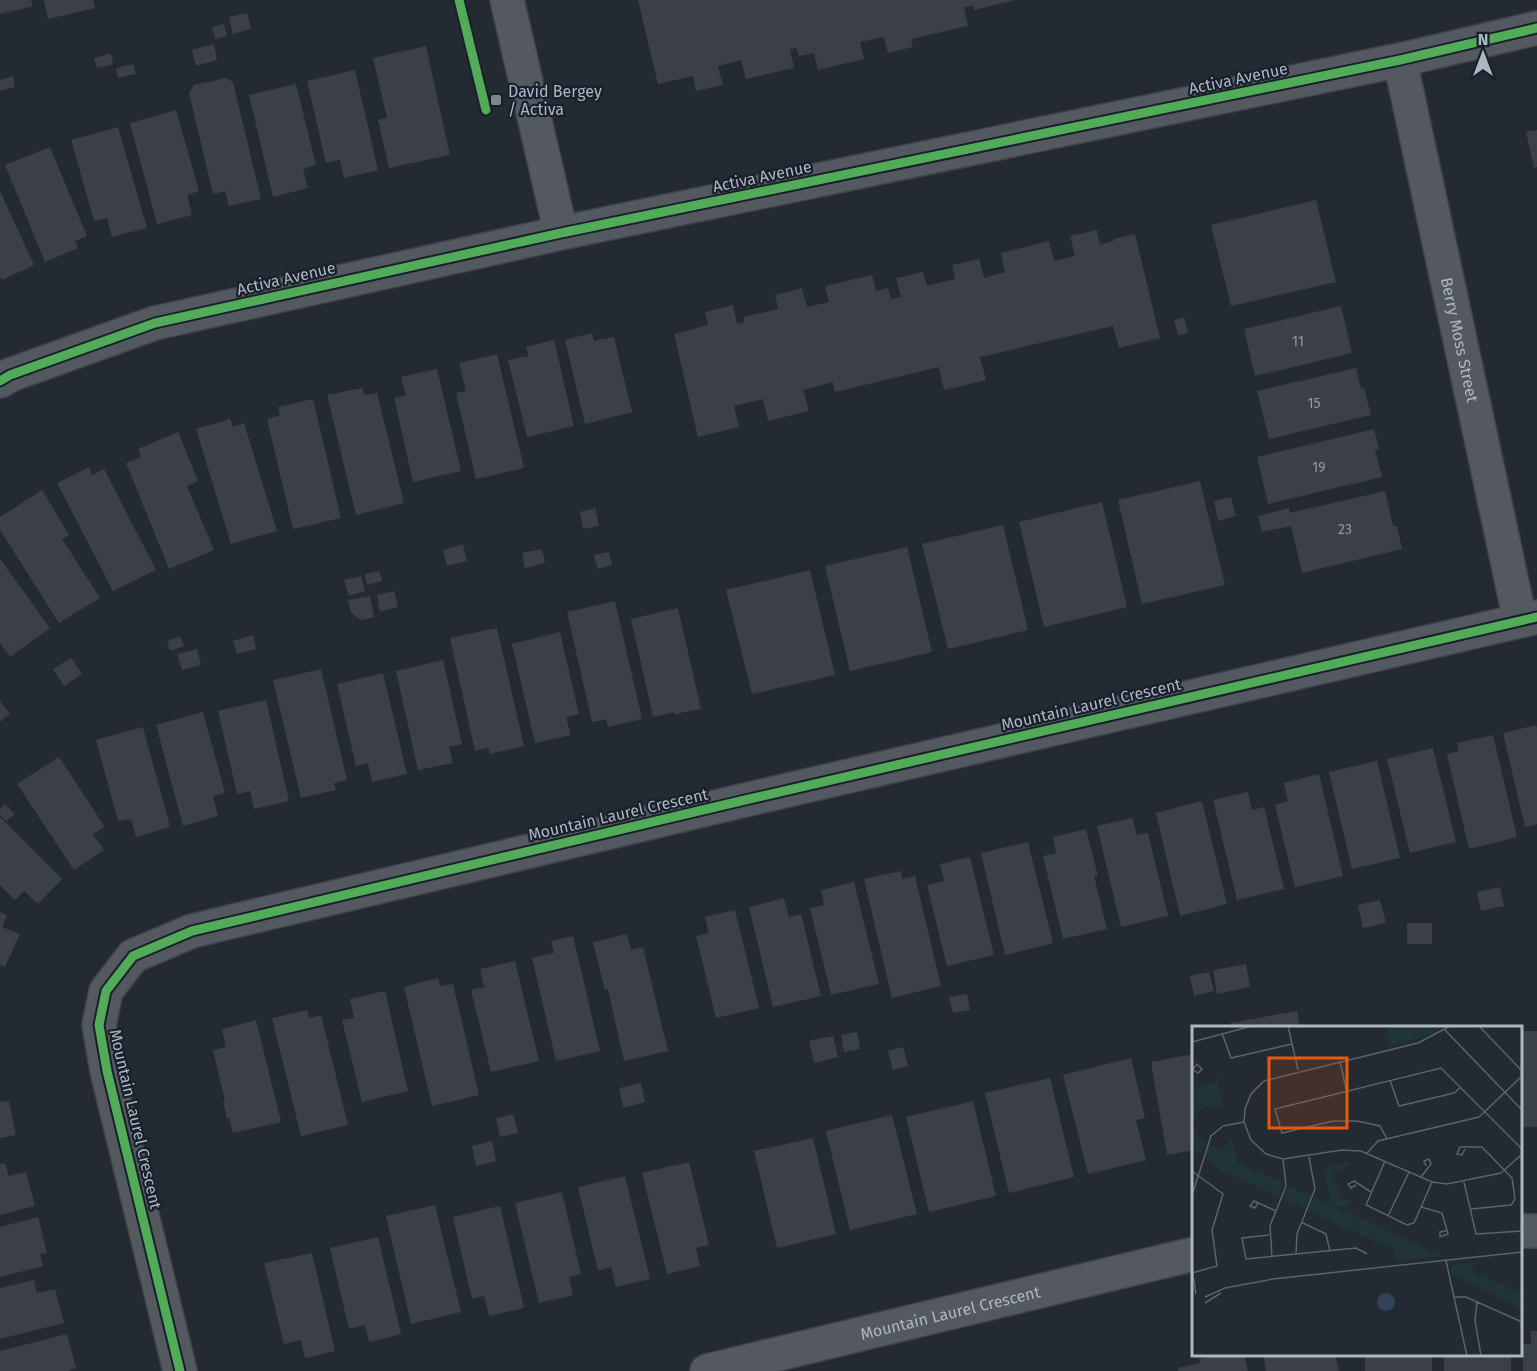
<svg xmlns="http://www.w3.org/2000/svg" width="1537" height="1371" viewBox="0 0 1537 1371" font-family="'Fira Sans',sans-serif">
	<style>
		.building { fill: #3b4046 }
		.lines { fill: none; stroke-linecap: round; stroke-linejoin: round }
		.minor-casing { stroke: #40444a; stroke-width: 36 }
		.minor { stroke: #54585f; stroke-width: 33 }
		.cycleway-casing { stroke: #18212b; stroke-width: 13 }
		.cycleway { stroke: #51ab58; stroke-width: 9 }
		.poi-dot { fill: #7c8690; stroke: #18212b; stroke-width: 2 }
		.labels { text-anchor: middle; stroke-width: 4.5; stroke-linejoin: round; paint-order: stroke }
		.number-label { font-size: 14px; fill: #9099a4 }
		.street-label { font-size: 16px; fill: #acb7c3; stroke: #18212b }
		.poi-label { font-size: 16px; fill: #acb7c3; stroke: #18212b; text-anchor: start }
		.inset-road { fill: none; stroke: #5a626b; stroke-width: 1.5 }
		.view { fill: #e8590c; fill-opacity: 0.15; stroke: #e8590c; stroke-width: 3 }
		.inset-edge { fill: none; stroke: #acb7c3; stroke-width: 3 }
	</style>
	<rect width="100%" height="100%" fill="#242a31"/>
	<path class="building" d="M0 0H31L33 6 0 14Z
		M44 0H93L95 8 48 19Z
		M638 0H1012V1L974 10 973 6 964 7 968 26 911 39 913 47 888 53 884 37 860 42 864 59 818 70 814 53 799 56 796 48 790 49 794 68 746 79 741 60 718 66 723 85 696 91 693 76 658 84Z
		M247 13 251 29 233 34 229 17Z
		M224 24 227 36 215 39 212 27Z
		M214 44 217 60 196 66 192 50Z
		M426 46 450 155 389 168 378 120 387 118 373 58Z
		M111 53 113 64 97 68 94 58Z
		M133 64 136 74 118 78 116 68Z
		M355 70 378 170 344 178 340 160 326 163 307 81Z
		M13 76 15 87 0 91V80Z
		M226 78 233 82 261 199 229 206 225 191 213 194 189 93 194 85Z
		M296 84 316 165 303 169 308 188 273 197 249 95Z
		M176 110 199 191 187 195 192 215 157 224 130 123Z
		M118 127 147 228 112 237 107 218 94 221 71 140Z
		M1537 130V167L1534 168 1526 132Z
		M50 147 87 236 75 241 78 248 45 262 5 165Z
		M0 191 34 265 2 280 0 276Z
		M1316 200 1336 282 1231 306 1211 225Z
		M1097 230 1100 245 1114 241V239L1135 234 1160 338 1119 348 1113 326 980 357 986 380 944 390 939 367 835 392 833 382 803 390 809 411 768 421 763 399 734 406 739 427 698 437 674 334 708 325 705 312 733 305 737 324 745 322 744 317 778 309 775 295 802 288 807 307 829 302 825 286 872 275 876 291 888 288 891 299 901 297 896 278 923 272 927 286 955 279 952 265 979 259 984 278 1005 272 1001 253 1049 241 1054 261 1075 256 1070 236Z
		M1341 306 1352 353 1255 376 1244 329Z
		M1184 317 1188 333 1178 335 1174 320Z
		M592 333 594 341 614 337 632 412 585 424 565 340Z
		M554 340 574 426 527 437 508 360 529 356 526 347Z
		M497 354 524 468 476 479 456 393 466 391 459 363Z
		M1356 368 1361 389 1364 388 1371 415 1269 439 1257 391Z
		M437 369 461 471 413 482 394 398 406 395 401 377Z
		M362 388 365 395 377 393 404 503 356 515 327 395Z
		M313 399 341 518 293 529 267 419 280 415 278 407Z
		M230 419 233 427 244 423 277 531 231 544 196 429Z
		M1374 429 1379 449 1375 450 1382 477 1268 504 1257 457Z
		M178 432 198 481 187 486 214 550 169 569 126 463 141 457 138 449Z
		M89 467 92 475 104 469 156 570 113 591 57 483Z
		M1200 481 1225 585 1142 604 1118 500Z
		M42 490 69 535 62 539 100 598 59 623 0 530V517Z
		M1385 491 1393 526H1397L1402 549 1302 573 1291 526 1262 532 1258 516 1289 508 1290 513Z
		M1231 497 1236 516 1218 521 1214 501Z
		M1102 502 1127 607 1044 627 1019 522Z
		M595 508 599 526 583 529 580 512Z
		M1003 525 1028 630 948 649 922 544Z
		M463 544 467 561 447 566 443 550Z
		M907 547 932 652 850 671 825 566Z
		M542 549 545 563 525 568 522 553Z
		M609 552 612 565 598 569 594 555Z
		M0 559 50 628 10 657 0 643Z
		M810 570 835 675 752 694 726 590Z
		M379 571 382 581 367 585 365 574Z
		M361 576 365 591 349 596 344 580Z
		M394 591 398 607 380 612 377 595Z
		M370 596 374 617 361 620 351 613 348 600Z
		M615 601 642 719 608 727 606 719 592 722 567 612Z
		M678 608 701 709 675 714 674 712 653 717 631 619Z
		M497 628 524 746 490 754 488 748 475 751 450 638Z
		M560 632 579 714 566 717 571 735 535 743 512 644Z
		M253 635 256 649 237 654 233 641Z
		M180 636 184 646 170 651 167 641Z
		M197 649 201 665 182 670 177 654Z
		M71 658 82 674 64 686 53 669Z
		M443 660 462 744 449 747 453 763 418 770 396 671Z
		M321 669 347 780 334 783 336 790 301 798 273 680Z
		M383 673 407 774 372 782 368 763 356 766 337 684Z
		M266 700 289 801 254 809 250 791 237 794 218 711Z
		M0 701 10 714 0 722Z
		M203 712 225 793 213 796 218 816 183 826 156 725Z
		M1536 725 1537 729V824L1525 827 1503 733Z
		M143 727 170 827 136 837 131 819 118 821 96 740Z
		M1493 735 1517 837 1469 849 1447 754 1459 751 1457 743Z
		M1433 748 1456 842 1410 853 1387 759Z
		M59 757 105 827 93 834 104 850 74 870 17 784Z
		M1377 761 1400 858 1352 869 1329 772Z
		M1319 774 1343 876 1295 887 1275 805 1288 801 1284 783Z
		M1248 792 1252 810 1264 807 1284 889 1237 900 1213 800Z
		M1202 801 1227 904 1180 916 1156 813Z
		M5 804 15 814 6 821 0 814V809Z
		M0 817 62 879 38 904 24 891 15 900 0 885Z
		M1132 818 1137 835 1148 833 1168 916 1121 927 1097 826Z
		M1086 829 1098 876H1094L1107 929 1063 939 1043 856 1056 853 1053 837Z
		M1028 842 1053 943 1005 955 981 853Z
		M970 857 994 955 947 966 927 885 944 881 940 864Z
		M901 871 902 879 915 876 941 986 892 998 864 879Z
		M854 882 879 984 831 995 810 908 824 905 821 890Z
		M1500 887 1504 906 1481 911 1477 892Z
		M784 898 789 917 801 914 821 996 773 1007 749 907Z
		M1380 900 1386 923 1363 928 1358 905Z
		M735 910 759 1008 716 1018 696 936 709 933 705 917Z
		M0 912 7 916 2 927 20 934 5 967 0 965Z
		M1407 923H1432V944H1407Z
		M627 934 631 950 643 947 668 1051 624 1061 608 989 605 990 593 942Z
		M573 936 600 1051 556 1061 532 958 554 953 551 941Z
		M515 961 539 1061 491 1072 471 990 484 987 480 969Z
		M1246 964 1250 987 1217 994 1213 970Z
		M1209 972 1214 991 1194 996 1190 976Z
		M438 978 440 986 453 984 479 1095 432 1106 404 987Z
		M385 991 408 1091 362 1102 342 1020 354 1018 350 999Z
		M967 994 970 1010 953 1013 949 997Z
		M307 1010 309 1018 321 1015 348 1125 301 1136 272 1018Z
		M1297 1011 1300 1028H1231L1230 1023Z
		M256 1020 281 1122 233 1133 229 1118 227 1119 223 1101H225L213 1050 226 1047 222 1029Z
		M1520 1031H1537V1127H1520Z
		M857 1032 860 1049 844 1052 841 1035Z
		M833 1036 838 1057 814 1063 809 1041Z
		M903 1047 908 1066 893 1070 888 1051Z
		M1194 1054V1150L1167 1155 1151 1062Z
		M1131 1058 1145 1118 1136 1120 1146 1160 1088 1174 1063 1075Z
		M1050 1078 1074 1177 1009 1193 985 1093Z
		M641 1083 645 1102 623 1108 619 1088Z
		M9 1101 16 1135 0 1138V1102Z
		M973 1101 996 1196 929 1212 906 1117Z
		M513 1114 518 1133 500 1137 496 1118Z
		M892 1115 917 1214 850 1230 826 1131Z
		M813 1138 836 1234 777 1248 754 1151Z
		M492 1141 496 1161 476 1166 472 1146Z
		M689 1162 709 1245 696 1248 700 1266 667 1274 642 1173Z
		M5 1163 9 1176 26 1172 35 1206 0 1215V1164Z
		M625 1176 650 1279 616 1287 611 1267 598 1271 578 1187Z
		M562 1192 581 1274 569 1277 573 1295 539 1303 515 1203Z
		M435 1205 461 1312 411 1324 386 1216Z
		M500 1206 524 1308 489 1316 484 1296 472 1299 453 1217Z
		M38 1217 47 1253 40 1254 43 1266 0 1277V1227Z
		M378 1237 401 1334 369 1342 365 1325 349 1329 330 1248Z
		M312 1253 335 1351 305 1358 301 1340 284 1344 264 1263Z
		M34 1280 37 1293 55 1289 64 1323 0 1339V1288Z
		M1531 1331H1537V1371H1523V1344H1531Z
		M67 1334 76 1368 69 1370V1371H0V1351Z
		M1218 1354H1244L1248 1371H1178V1368L1200 1363 1199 1359Z
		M1263 1354H1335L1339 1371H1266Z
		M1365 1354H1432V1371H1365Z
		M1444 1354H1511V1371H1444Z"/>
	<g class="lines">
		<g class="minor-casing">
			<g id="minor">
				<path d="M507 0 561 233"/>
				<path id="s1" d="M1400 60 1520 620"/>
				<path d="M0 381 10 375 155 323 561 233 1400 60 1537 28"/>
				<path d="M1520 1231H1537"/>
				<path d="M180 1371 107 1071 99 1025 106 991 133 956 192 931 745 800 1537 617"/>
				<path id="s2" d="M707 1371 1194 1254"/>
			</g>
		</g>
		<use href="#minor" class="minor"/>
		<g class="cycleway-casing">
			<path id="cycleway" d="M459 0 486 110
				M0 381 10 375 155 323 561 233 1400 60 1537 28
				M180 1371 107 1071 99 1025 106 991 133 956 192 931 745 800 1537 617"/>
		</g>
		<use href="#cycleway" class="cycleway"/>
	</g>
	<rect class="poi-dot" x="490" y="94" width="12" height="12" rx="3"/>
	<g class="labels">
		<g class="number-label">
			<text x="1298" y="346">11</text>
			<text x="1314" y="408">15</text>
			<text x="1319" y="472">19</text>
			<text x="1345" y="534">23</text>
		</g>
		<g class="street-label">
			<text transform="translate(1238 78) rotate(-12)" y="6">Activa Avenue</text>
			<text transform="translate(762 176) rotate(-12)" y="6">Activa Avenue</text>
			<text transform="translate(286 278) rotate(-13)" y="6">Activa Avenue</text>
			<text dy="6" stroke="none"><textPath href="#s1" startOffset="286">Berry Moss Street</textPath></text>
			<text transform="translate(1091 704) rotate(-13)" y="6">Mountain Laurel Crescent</text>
			<text transform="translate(618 814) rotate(-13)" y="6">Mountain Laurel Crescent</text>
			<text transform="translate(136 1119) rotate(77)" y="6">Mountain Laurel Crescent</text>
			<text dy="6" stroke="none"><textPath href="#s2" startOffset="250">Mountain Laurel Crescent</textPath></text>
		</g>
		<g class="poi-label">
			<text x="508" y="97">David Bergey<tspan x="508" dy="18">/ Activa</tspan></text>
		</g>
	</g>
	<g transform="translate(1192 1026)">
		<rect width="330" height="330" fill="#242a31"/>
		<path d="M37 34 26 56 31 82 12 80 0 91V62L24 56ZM0 105 13 115 9 129 0 124ZM40 113 45 136 91 157 86 171 30 145 13 132 16 117 27 125ZM96 160 119 170 113 183 90 173ZM122 171 252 230 203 236 201 223 116 185ZM280 237 282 246 330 268V282L260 249 258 240Z" fill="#213436"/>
		<path d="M156 136 160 138 143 146V156L150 173 162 175 154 181H143L138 176 132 143Z" fill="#213436"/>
		<path d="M194 0H252L236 10 198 20Z" fill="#213436"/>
		<path d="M185 276a9 9 0 1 1 18 0a9 9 0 1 1-18 0Z" fill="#314459"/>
		<path class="inset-road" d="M96 0 106 44M258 0 226 17 72 55 59 68 53 83 52 96 59 114 74 128 91 133 150 124 169 125 240 156 255 158 309 147 330 128M287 0 330 45M253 4 330 84M30 7 39 32 100 18M0 16 60 0M148 35 154 63M0 43 6 47 10 43 5 38 1 43M198 54 207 80 262 67 269 61M195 113 188 100 165 95H141L90 107 83 83 249 42 330 123M273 123 270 129 265 128 268 121H290L320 152 323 173 319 179 279 183M175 127 186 115 287 91 330 50M193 135 174 179 215 199 222 197 240 156M0 145 31 168 20 204 25 240 0 247M229 151 239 138 237 133 232 135 234 140M272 156 284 208 330 205M164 159 159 162 156 158 162 155 179 166M0 169 19 110 31 100 52 96M66 177 63 182 58 180 62 175 84 185M229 181 250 187 256 208 248 211V206L254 205M196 190 217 146M109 196 134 208 138 225M77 209 50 212 54 233 164 222 175 228M104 228 105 208 123 163 117 131M80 231 78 200 94 160 91 133M254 235 275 330M0 243 4 268M13 271 33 262 81 253 330 226M262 271H274L330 296M285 276 283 294 289 330M13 277 29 267"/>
		<path class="view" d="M77 32H155V102H77Z"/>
		<rect width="330" height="330" class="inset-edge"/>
	</g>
	<g transform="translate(1483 54)" stroke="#18212b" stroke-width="4.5" paint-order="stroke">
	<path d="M0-4.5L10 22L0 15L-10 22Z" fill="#acb7c3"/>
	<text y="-9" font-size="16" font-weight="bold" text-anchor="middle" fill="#acb7c3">N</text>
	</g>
</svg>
